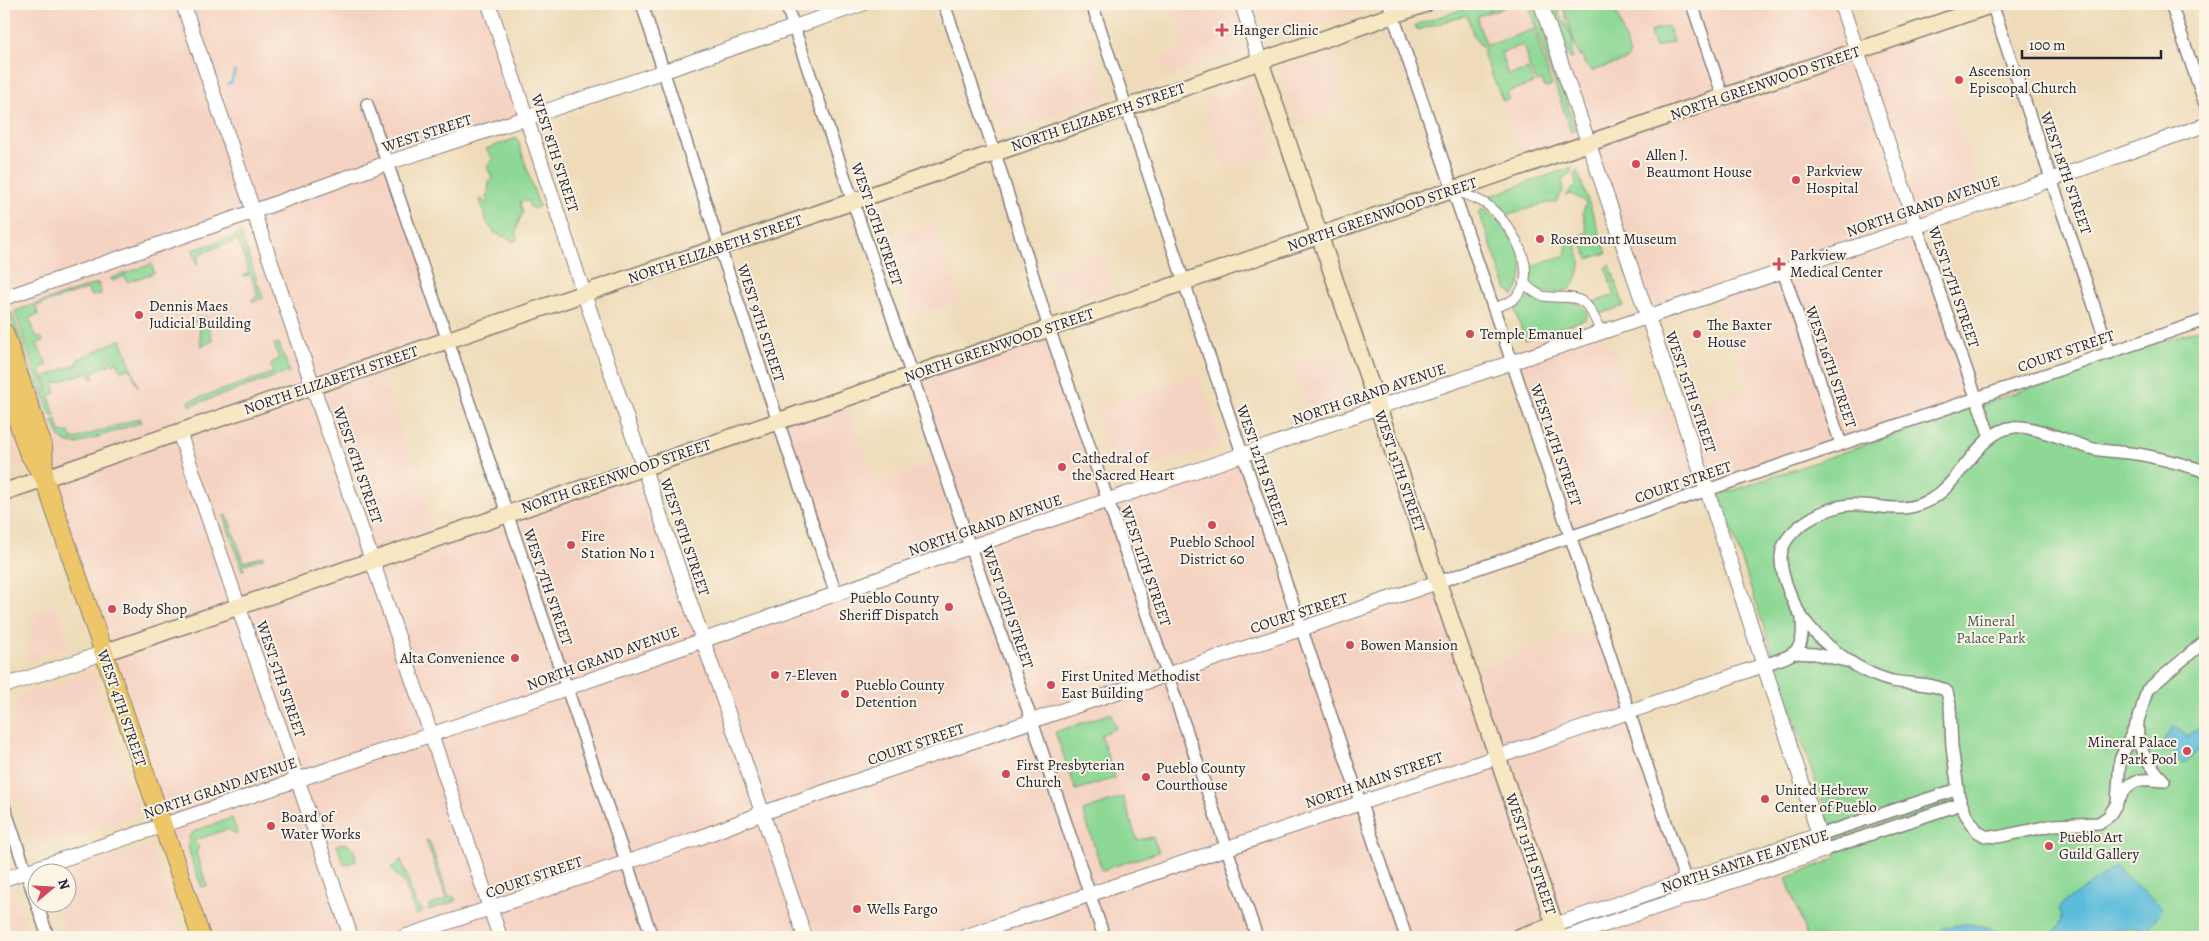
<svg xmlns="http://www.w3.org/2000/svg" width="2209" height="941" viewBox="0 0 2209 941" font-family="Alegreya,serif">
	<style>
		.built { fill: #f5d3c2 }
		.green { fill: #8dd895; stroke: #587d68 }
		.water { fill: #5cbcdb; stroke: #3f6f8b }
		.lines { fill: none; stroke-linecap: round; stroke-linejoin: round }
		.stream { stroke: #5cbcdb; stroke-width: 2.5 }
		.pedestrian-casing { stroke: #887e7a; stroke-width: 11 }
		.minor-casing { stroke: #887e7a; stroke-width: 14 }
		.tertiary-casing { stroke: #887e7a; stroke-width: 16 }
		.secondary-casing { stroke: #887e7a; stroke-width: 19 }
		.primary-casing { stroke: #887e7a; stroke-width: 20 }
		.pedestrian { stroke: #fff; stroke-width: 9 }
		.minor { stroke: #fff; stroke-width: 11 }
		.tertiary { stroke: #fff; stroke-width: 14 }
		.secondary { stroke: #f7e8c3; stroke-width: 16 }
		.primary { stroke: #ecc669; stroke-width: 18 }
		.poi-dot { fill: #d1495b; stroke: #fcf5e5; stroke-width: 2 }
		.labels { text-anchor: middle; stroke-width: 4; stroke-linejoin: round; paint-order: stroke }
		.poi-label { font-size: 15px; fill: #22223b; stroke: #fcf5e5; text-anchor: start }
		.street-label { font-size: 15px; fill: #22223b; stroke: #fcf5e5 }
		.park-label { font-size: 15px; fill: #425956; stroke: #fcf5e5 }
	</style>
	<rect width="100%" height="100%" fill="#fcf5e5"/>
	<filter id="ink" filterUnits="userSpaceOnUse"><feTurbulence type="fractalNoise" baseFrequency=".02" numOctaves="2"/><feDisplacementMap in="SourceGraphic" scale="10" xChannelSelector="R" yChannelSelector="G"/><feConvolveMatrix kernelMatrix="1 2 1 2 8 2 1 2 1" color-interpolation-filters="sRGB"/></filter>
	<filter id="wash" filterUnits="userSpaceOnUse"><feTurbulence type="fractalNoise" baseFrequency=".0096" numOctaves="4" result="noise"/><feDisplacementMap in="SourceGraphic" scale="20" xChannelSelector="R" yChannelSelector="G"/><feGaussianBlur stdDeviation="1.12" result="paint"/><feColorMatrix in="noise" values="0 0 0 0 0 0 0 0 0 0 0 0 0 0 0 0 0 1.4 0 .05"/><feComposite in="paint" operator="in"/></filter>
	<g filter="url(#wash)">
		<rect width="100%" height="100%" fill="#efdbb9"/>
		<path class="built" d="M4 4H489L526 118 387 164 447 340 378 364 438 537 643 466 703 640 836 594 777 420 844 397 874 483 941 460 913 374 1049 327 1107 500 1242 455 1301 629 1438 582 1468 671 1601 626 1691 887 1777 859 1807 937H201L4 356Z
			M1171 4H1226L1242 50 1166 76 1160 58 1186 49Z
			M1259 4H1375L1376 5 1271 39Z
			M1470 4H1841L1857 51 1925 28 1985 203 1916 225 1976 398 1571 537 1512 362 1601 332 1606 347 1613 345 1638 417 1677 403 1680 412 1747 388 1716 294 1647 316 1588 144 1523 166Z
			M1330 54 1346 103 1343 109 1298 125 1280 70Z
			M1040 59 1046 76 1095 60 1107 97 1002 132 984 78Z
			M1251 83 1274 153 1225 169 1201 99Z
			M934 223 960 301 912 318 885 240Z
			M1102 253 1114 288 1059 306 1047 272Z
			M1339 347 1356 395 1355 399 1309 415 1291 363Z
			M1198 374 1222 444 1117 479 1093 409Z
			M4 413 22 467 4 473Z
			M18 503 7 555 6 592 4 597V508Z
			M57 607 69 646 26 661 37 613Z
			M93 672 140 814 37 849 22 802 16 804 4 769V755L20 696Z
			M150 845 183 937H68L57 904H68V874L66 873Z
			M15 896 29 937H4V899Z"/>
		<path class="green" d="M1478 4H1515L1508 6 1507 4 1506 7 1492 12 1491 10 1490 12 1478 16V24L1486 43 1483 48 1474 37 1467 15 1417 30 1415 25Z
			M1552 4H1559V14C1565 21 1573 35 1573 45 1573 50 1572 53 1573 58L1570 59Z
			M1562 4H1619L1615 8 1630 54 1626 60 1592 71 1585 65 1582 55 1579 56Z
			M1530 10H1537L1576 130 1571 132Z
			M1668 26 1673 42 1655 48 1650 32Z
			M1534 29 1552 86 1545 88 1542 80 1537 82 1530 68 1523 45 1501 53 1508 75 1528 69 1534 83 1507 92 1509 99 1503 101 1482 52 1488 44H1492Z
			M517 138 539 206 535 209 529 206 528 201 520 202 523 214C518 219 515 232 517 239L513 242C506 235 503 237 496 233 486 227 483 210 480 200L482 199 487 204 488 201 486 196 488 195 489 183 492 178 487 166 493 159 486 149Z
			M1572 167 1570 174C1561 177 1562 183 1563 191L1555 203C1532 200 1501 232 1488 199L1487 197Z
			M1577 170 1607 253 1588 259 1579 236 1587 232 1583 212 1586 204 1583 200 1571 194 1565 196 1576 185 1574 176Z
			M1483 208C1503 225 1530 253 1520 282 1519 287 1515 292 1513 296L1511 292 1507 290 1479 212Z
			M241 234 263 298 253 302 252 299 258 296 251 275 243 276 249 272 238 240 201 253 199 256 197 265 193 250Z
			M1570 238H1573C1581 258 1584 267 1572 287 1559 296 1544 295 1531 286L1528 279 1529 266C1539 267 1540 262 1549 260 1566 255 1567 260 1566 239Z
			M152 264 154 273 127 282 125 276 112 281 111 278Z
			M1610 265 1624 306 1599 314 1594 302 1615 295 1605 267Z
			M98 283 101 294 91 296 87 289 36 306 38 315 29 318 37 338 41 337 43 341 37 344 47 365 40 369 47 390 42 391 15 311Z
			M1525 289C1548 313 1570 288 1588 313L1586 319 1525 340 1515 311 1516 308 1515 303Z
			M12 312 47 416 44 418 9 313Z
			M205 317 213 341 201 346 199 323 195 322V318Z
			M2205 327V937H1807L1786 878 1837 858 1835 841 1720 495Z
			M121 339 138 387 130 368 121 371 118 362 112 364 107 355 105 358 110 365 93 371V380L89 372 83 374 78 363 76 367 82 374 53 384 56 393 49 396 55 415 51 416 43 393 49 391 45 377 78 363 77 360Z
			M279 343 289 372 189 406V401L273 373 271 365 273 362 279 359 274 344Z
			M140 418 142 422 77 444 69 443 60 438 52 421 56 419 61 433 69 432 72 440Z
			M227 515 244 562 263 556 264 558 243 565 244 570H242L224 516Z
			M1111 713 1116 728 1101 735 1115 778 1076 790 1055 732Z
			M1123 797 1137 840 1153 837 1159 852 1102 870 1083 811Z
			M232 818 237 832 236 835 228 829 193 841 199 847 196 853 207 886 202 887C197 874 180 841 194 831Z
			M426 840 429 841 448 895 455 898 456 901 429 910 428 906 447 899Z
			M345 843 354 849 356 861 344 865 337 845Z
			M401 859 415 901 423 912 416 915 405 884 391 869Z"/>
		<path class="water" d="M2205 723V748L2199 750 2183 764 2164 740 2173 726 2188 736Z
			M2115 867 2163 908 2148 929 2130 926 2116 930 2106 937H2048C2058 932 2064 921 2059 909L2063 903Z
			M1967 924 1988 927 2008 937H1931L1944 927Z"/>
		<g class="lines">
			<path class="stream" d="M227 84 231 83 235 71"/>
		</g>
	</g>
	<g filter="url(#ink)">
		<g class="lines">
			<g class="pedestrian-casing">
				<path id="pedestrian" d="M1454 190C1464 194 1476 198 1486 204 1509 221 1543 272 1515 298 1510 303 1501 305 1494 308
					M1524 282C1529 288 1535 294 1543 296 1559 300 1576 292 1588 307 1594 314 1597 324 1601 332"/>
			</g>
			<g class="minor-casing">
				<path id="minor" d="M642 4 720 248 836 594
					M786 4 970 547 1032 721 1104 937
					M944 4 995 153 1050 331 1257 937
					M1092 4 1184 282 1406 937
					M1389 4 1512 362 1688 888
					M1692 4 1723 97
					M1992 4 2110 353
					M2171 4 2205 104
					M367 104 652 937
					M1916 225 1990 437
					M1783 271 1841 444
					M2205 471C2185 465 2164 459 2143 455 2127 452 2110 452 2094 449 2073 444 2034 425 2014 427 1978 431 1962 482 1930 500 1900 516 1879 503 1849 505 1825 507 1783 529 1781 556 1780 571 1788 590 1794 603 1810 637 1856 672 1892 681 1906 684 1938 683 1947 692L1950 705 1952 747 1959 797 1966 815 1978 832 1985 836 1998 837 2054 825 2099 823 2109 816 2117 803 2120 760 2139 718 2147 690 2205 641
					M1438 582 2205 320
					M1794 653 1815 654 1846 661
					M1764 665C1795 654 1805 654 1802 618
					M2119 799C2131 776 2142 779 2164 781 2148 763 2135 748 2138 722
					M4 806 48 937
					M1819 835 1958 789
					M1824 850 1961 804"/>
			</g>
			<g class="tertiary-casing">
				<path id="tertiary" d="M183 4 500 937
					M489 4 584 294 805 937
					M1242 4 1260 61
					M1541 4 1707 490 1824 850 1568 937
					M1841 4 1916 225
					M4 298 238 217 387 163 526 118 862 4
					M179 432 351 937
					M4 686 103 653
					M4 879 501 711 970 547 1242 455 1379 407 1971 208 2205 125
					M1555 925 1819 835
					M404 937 696 839 763 813 1438 582
					M964 937 1565 734 1764 665"/>
			</g>
			<g class="secondary-casing">
				<path id="secondary" d="M1260 61 1559 937
					M4 492 1050 134 1425 4
					M103 653 1994 4
					M1519 937 1555 925"/>
			</g>
			<g class="primary-casing">
				<path id="primary" d="M4 332 43 446 44 475
					M4 380 28 452 44 478 201 937"/>
			</g>
			<use href="#pedestrian" class="pedestrian"/>
			<use href="#minor" class="minor"/>
			<use href="#tertiary" class="tertiary"/>
			<use href="#secondary" class="secondary"/>
			<use href="#primary" class="primary"/>
		</g>
	</g>
	<g class="poi-dot">
		<path d="M1219.5 22.5h5v5h5v5h-5v5h-5v-5h-5v-5h5z"/>
		<circle cx="1959" cy="80" r="5"/>
		<circle cx="1636" cy="164" r="5"/>
		<circle cx="1796" cy="180" r="5"/>
		<circle cx="1540" cy="239" r="5"/>
		<path d="M1776.5 256.5h5v5h5v5h-5v5h-5v-5h-5v-5h5z"/>
		<circle cx="139" cy="315" r="5"/>
		<circle cx="1470" cy="334" r="5"/>
		<circle cx="1697" cy="334" r="5"/>
		<circle cx="1062" cy="467" r="5"/>
		<circle cx="1212" cy="525" r="5"/>
		<circle cx="571" cy="545" r="5"/>
		<circle cx="949" cy="607" r="5"/>
		<circle cx="112" cy="609" r="5"/>
		<circle cx="1350" cy="645" r="5"/>
		<circle cx="515" cy="658" r="5"/>
		<circle cx="775" cy="675" r="5"/>
		<circle cx="1051" cy="685" r="5"/>
		<circle cx="845" cy="694" r="5"/>
		<circle cx="2187" cy="751" r="5"/>
		<circle cx="1006" cy="774" r="5"/>
		<circle cx="1146" cy="777" r="5"/>
		<circle cx="1765" cy="799" r="5"/>
		<circle cx="271" cy="826" r="5"/>
		<circle cx="2049" cy="846" r="5"/>
		<circle cx="857" cy="909" r="5"/>
	</g>
	<g class="labels">
		<g class="poi-label">
			<text x="1233" y="35">Hanger Clinic</text>
			<text x="1969" y="76">Ascension<tspan x="1969" dy="17">Episcopal Church</tspan></text>
			<text x="1646" y="160">Allen J.<tspan x="1646" dy="17">Beaumont House</tspan></text>
			<text x="1806" y="176">Parkview<tspan x="1806" dy="17">Hospital</tspan></text>
			<text x="1550" y="244">Rosemount Museum</text>
			<text x="1790" y="260">Parkview<tspan x="1790" dy="17">Medical Center</tspan></text>
			<text x="149" y="311">Dennis Maes<tspan x="149" dy="17">Judicial Building</tspan></text>
			<text x="1707" y="330">The Baxter<tspan x="1707" dy="17">House</tspan></text>
			<text x="1480" y="339">Temple Emanuel</text>
			<text x="1072" y="463">Cathedral of<tspan x="1072" dy="17">the Sacred Heart</tspan></text>
			<text x="581" y="541">Fire<tspan x="581" dy="17">Station No 1</tspan></text>
			<text x="1212" y="547" text-anchor="middle">Pueblo School<tspan x="1212" dy="17">District 60</tspan></text>
			<text x="939" y="603" text-anchor="end">Pueblo County<tspan x="939" dy="17">Sheriff Dispatch</tspan></text>
			<text x="122" y="614">Body Shop</text>
			<text x="1360" y="650">Bowen Mansion</text>
			<text x="505" y="663" text-anchor="end">Alta Convenience</text>
			<text x="785" y="680">7-Eleven</text>
			<text x="1061" y="681">First United Methodist<tspan x="1061" dy="17">East Building</tspan></text>
			<text x="855" y="690">Pueblo County<tspan x="855" dy="17">Detention</tspan></text>
			<text x="2177" y="747" text-anchor="end">Mineral Palace<tspan x="2177" dy="17">Park Pool</tspan></text>
			<text x="1016" y="770">First Presbyterian<tspan x="1016" dy="17">Church</tspan></text>
			<text x="1156" y="773">Pueblo County<tspan x="1156" dy="17">Courthouse</tspan></text>
			<text x="1775" y="795">United Hebrew<tspan x="1775" dy="17">Center of Pueblo</tspan></text>
			<text x="281" y="822">Board of<tspan x="281" dy="17">Water Works</tspan></text>
			<text x="2059" y="842">Pueblo Art<tspan x="2059" dy="17">Guild Gallery</tspan></text>
			<text x="867" y="914">Wells Fargo</text>
		</g>
		<g class="street-label">
			<text transform="translate(1765 83) rotate(-19)" y="5">NORTH GREENWOOD STREET</text>
			<text transform="translate(1098 117) rotate(-19)" y="5">NORTH ELIZABETH STREET</text>
			<text transform="translate(427 133) rotate(-18)" y="5">WEST STREET</text>
			<text transform="translate(555 153) rotate(72)" y="5">WEST 8TH STREET</text>
			<text transform="translate(2066 173) rotate(71)" y="5">WEST 18TH STREET</text>
			<text transform="translate(1923 206) rotate(-19)" y="5">NORTH GRAND AVENUE</text>
			<text transform="translate(1382 214) rotate(-19)" y="5">NORTH GREENWOOD STREET</text>
			<text transform="translate(877 224) rotate(71)" y="5">WEST 10TH STREET</text>
			<text transform="translate(715 249) rotate(-19)" y="5">NORTH ELIZABETH STREET</text>
			<text transform="translate(1954 287) rotate(71)" y="5">WEST 17TH STREET</text>
			<text transform="translate(761 323) rotate(72)" y="5">WEST 9TH STREET</text>
			<text transform="translate(999 345) rotate(-19)" y="5">NORTH GREENWOOD STREET</text>
			<text transform="translate(2066 351) rotate(-19)" y="5">COURT STREET</text>
			<text transform="translate(1831 367) rotate(71)" y="5">WEST 16TH STREET</text>
			<text transform="translate(331 380) rotate(-19)" y="5">NORTH ELIZABETH STREET</text>
			<text transform="translate(1691 392) rotate(71)" y="5">WEST 15TH STREET</text>
			<text transform="translate(1369 394) rotate(-19)" y="5">NORTH GRAND AVENUE</text>
			<text transform="translate(1556 445) rotate(71)" y="5">WEST 14TH STREET</text>
			<text transform="translate(358 465) rotate(71)" y="5">WEST 6TH STREET</text>
			<text transform="translate(1262 466) rotate(71)" y="5">WEST 12TH STREET</text>
			<text transform="translate(1400 471) rotate(71)" y="5">WEST 13TH STREET</text>
			<text transform="translate(616 476) rotate(-19)" y="5">NORTH GREENWOOD STREET</text>
			<text transform="translate(1683 482) rotate(-19)" y="5">COURT STREET</text>
			<text transform="translate(985 525) rotate(-19)" y="5">NORTH GRAND AVENUE</text>
			<text transform="translate(685 537) rotate(71)" y="5">WEST 8TH STREET</text>
			<text transform="translate(1146 566) rotate(71)" y="5">WEST 11TH STREET</text>
			<text transform="translate(548 587) rotate(71)" y="5">WEST 7TH STREET</text>
			<text transform="translate(1008 607) rotate(71)" y="5">WEST 10TH STREET</text>
			<text transform="translate(1299 613) rotate(-18)" y="5">COURT STREET</text>
			<text transform="translate(603 658) rotate(-20)" y="5">NORTH GRAND AVENUE</text>
			<text transform="translate(281 679) rotate(71)" y="5">WEST 5TH STREET</text>
			<text transform="translate(122 708) rotate(71)" y="5">WEST 4TH STREET</text>
			<text transform="translate(916 744) rotate(-19)" y="5">COURT STREET</text>
			<text transform="translate(1374 780) rotate(-19)" y="5">NORTH MAIN STREET</text>
			<text transform="translate(220 788) rotate(-19)" y="5">NORTH GRAND AVENUE</text>
			<text transform="translate(1531 854) rotate(71)" y="5">WEST 13TH STREET</text>
			<text transform="translate(1745 861) rotate(-18)" y="5">NORTH SANTA FE AVENUE</text>
			<text transform="translate(534 877) rotate(-19)" y="5">COURT STREET</text>
		</g>
		<g class="park-label">
			<text x="1991" y="626">Mineral<tspan x="1991" dy="17">Palace Park</tspan></text>
		</g>
	</g>
	<rect width="2209" height="941" fill="none" stroke="#fcf5e5" stroke-width="20"/>
	<g transform="translate(52 888) rotate(72)"><circle r="24" fill="#fcf5e5" stroke="#a5a1a1"/>
	<path d="M0-4L9 19L0 12L-9 19Z" fill="#d1495b"/>
	<text y="-8" font-size="14" font-weight="bold" text-anchor="middle" fill="#22223b">N</text>
	</g>
	<path d="M2022 50v8h139v-8" fill="none" stroke="#22223b" stroke-width="2.5"/>
	<text x="2029" y="50" font-size="15" fill="#22223b" stroke="#fcf5e5" stroke-width="4" paint-order="stroke">100 m</text>
</svg>
